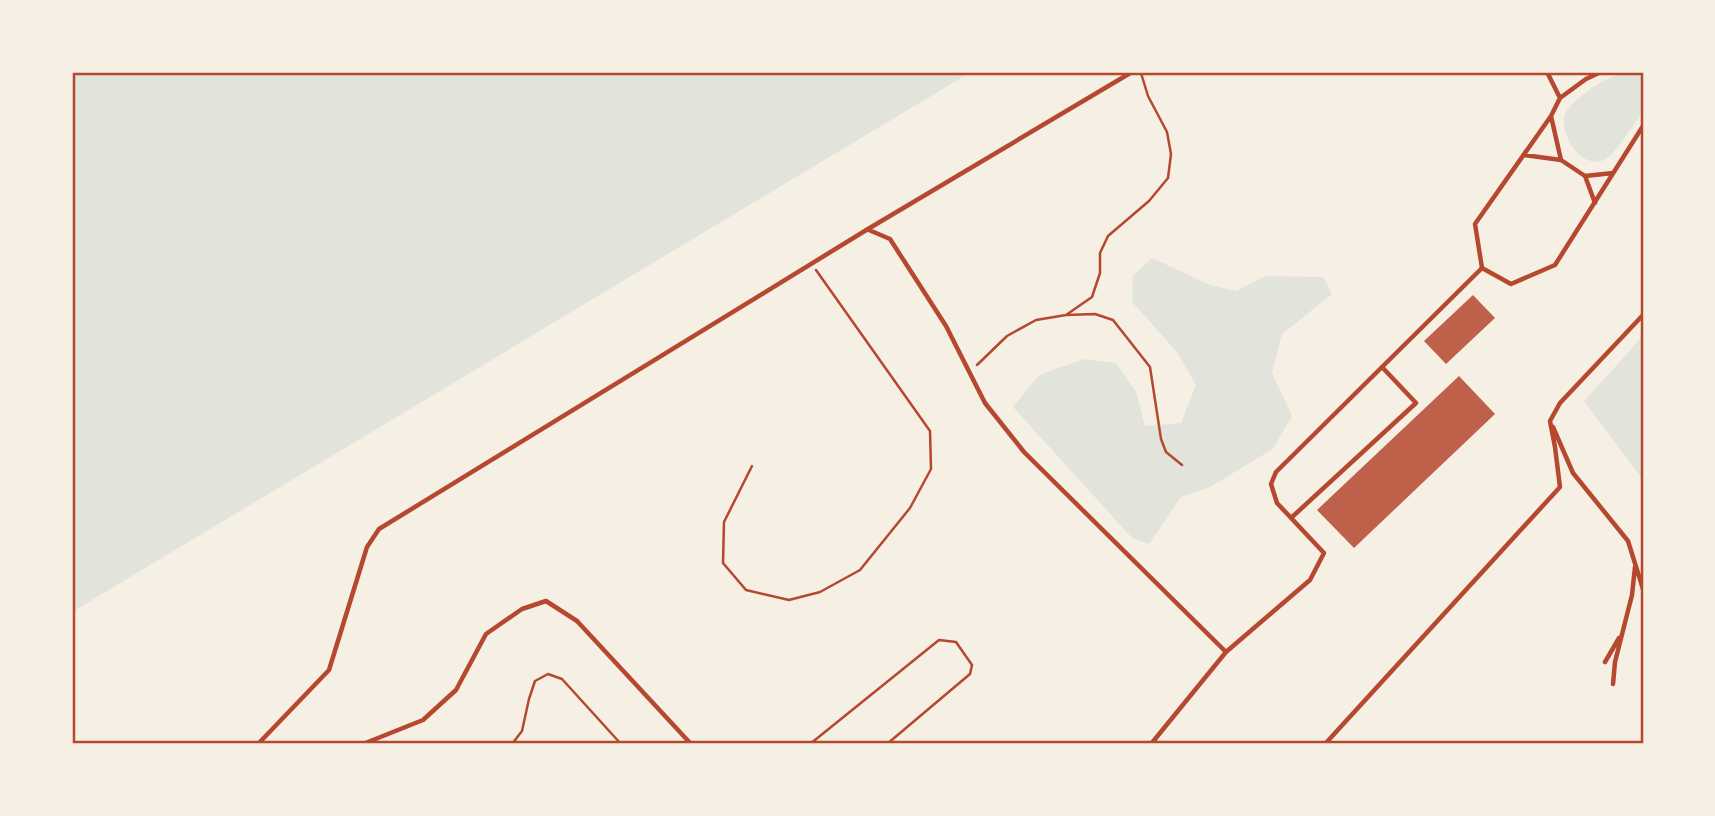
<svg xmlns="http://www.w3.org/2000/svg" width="1715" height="816" viewBox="0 0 1715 816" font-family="Karla,sans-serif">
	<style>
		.green { fill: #e2e4dc }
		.building { fill: #bf614a }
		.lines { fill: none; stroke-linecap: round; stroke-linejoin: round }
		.path { stroke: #b5482f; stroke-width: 2.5 }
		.service { stroke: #b5482f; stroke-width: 4.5 }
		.neatline { fill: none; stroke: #b5482f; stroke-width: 2.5 }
	</style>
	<rect width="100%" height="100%" fill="#f6efe4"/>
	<path class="green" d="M72 72H971L72 612Z
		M1627 73 1643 75C1643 85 1645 98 1643 108 1641 117 1628 132 1623 140 1618 147 1611 156 1604 160 1580 170 1559 134 1565 114 1570 103 1583 95 1592 88 1604 80 1613 75 1627 73Z
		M1152 258 1210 285 1236 291 1266 276 1323 277 1332 294 1282 334 1272 373 1292 416 1273 449 1210 487 1181 497 1149 544 1132 538 1013 407 1039 375 1084 359 1116 363 1136 392 1145 426 1181 423 1196 385 1177 352 1132 302 1133 276Z
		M1643 336V480L1584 401Z"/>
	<path class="building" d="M1473 295 1495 318 1446 364 1424 341Z
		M1459 376 1495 414 1354 548 1317 510Z"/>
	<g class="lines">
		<path class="path" d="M1066 315 1092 297 1100 273V253L1108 236 1149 201 1168 178 1171 154 1167 132 1148 96 1141 73
			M977 365 1007 336 1036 320 1066 315 1095 314 1113 320 1150 367 1161 439 1166 452 1182 465
			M752 466 724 522 723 563 746 590 789 600 820 592 860 570 910 508 931 469 930 431 816 270
			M512 744 522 731 529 699 535 681 548 674 562 679 621 744
			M810 744 939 640 956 642 972 665 970 674 887 744"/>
		<path class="service" d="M1547 72 1560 98 1551 116 1475 224 1482 268 1511 284 1555 265 1643 126
			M1560 98 1586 79 1601 72
			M1551 116 1561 160 1585 176 1613 173
			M1524 155 1561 160
			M1585 176 1595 203
			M869 230 890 239 946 326 985 403 1024 452 1226 652
			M1553 427 1573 473 1628 541 1643 589
			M1291 518 1416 403 1382 367
			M1605 662 1619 638
			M1613 684 1615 662 1632 595 1635 567
			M258 744 329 670 367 547 379 529 868 229 1132 72
			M363 744 423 720 456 690 486 634 522 609 546 601 577 621 691 744
			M1151 744 1226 652 1310 580 1324 553 1277 503 1271 484 1276 472 1482 268
			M1325 744 1560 487 1555 447 1550 421 1560 403 1643 315"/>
	</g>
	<rect width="1715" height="816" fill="none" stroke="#f6efe4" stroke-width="147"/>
	<rect x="74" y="74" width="1568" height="668" class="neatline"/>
</svg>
